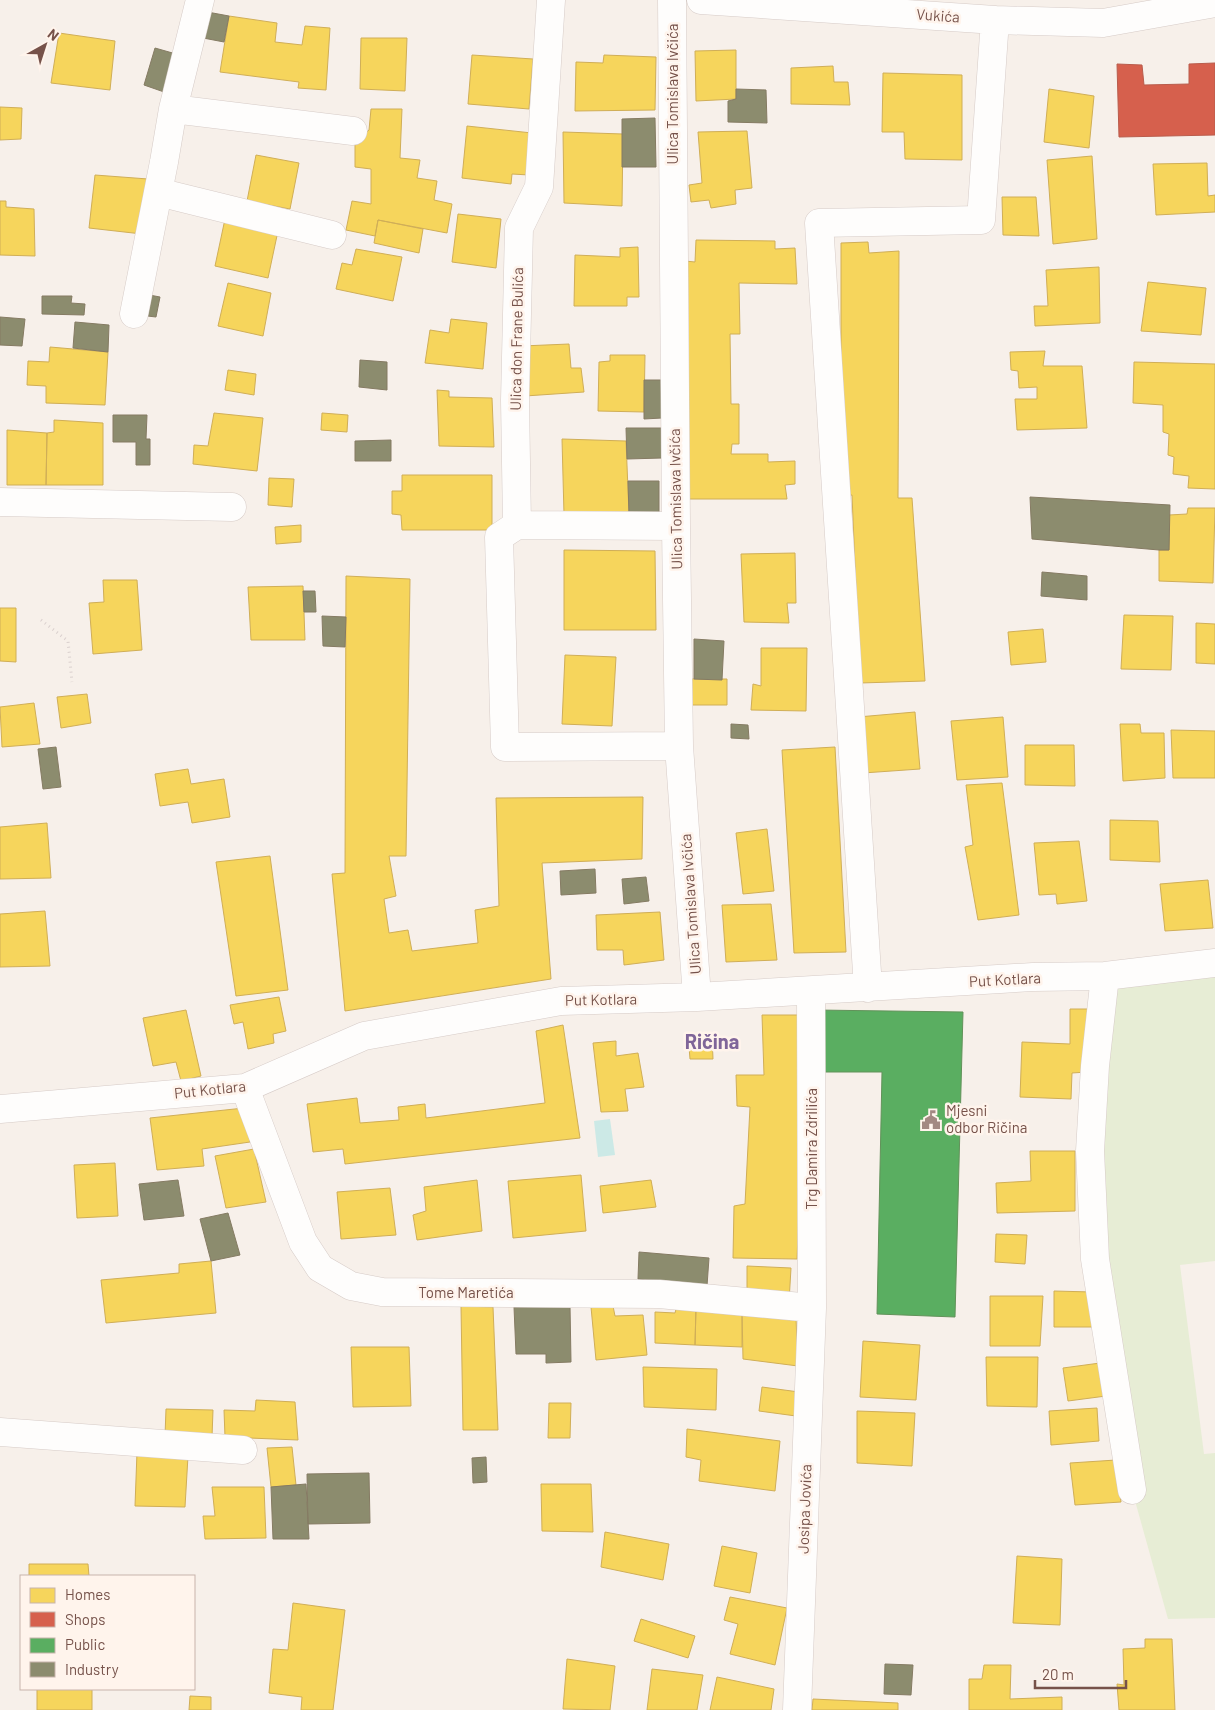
<svg xmlns="http://www.w3.org/2000/svg" width="1215" height="1710" viewBox="0 0 1215 1710" font-family="Barlow,sans-serif">
	<style>
		.green { fill: #e7edd5 }
		.water { fill: #cce9e6 }
		.homes { fill: #f6d55c; stroke: #d0ae57 }
		.shops { fill: #d6604d; stroke: #b95c4c }
		.public { fill: #5aae61; stroke: #62925a }
		.industry { fill: #8c8c6e; stroke: #857b63 }
		.lines { fill: none; stroke-linecap: round; stroke-linejoin: round }
		.minor-casing { stroke: #d6cbc7; stroke-width: 29 }
		.path { stroke: #dad0ce; stroke-width: 3; stroke-dasharray: 1 4; stroke-linecap: butt }
		.minor { stroke: #fefdfc; stroke-width: 28 }
		.labels { text-anchor: middle; stroke-width: 5; stroke-linejoin: round; paint-order: stroke }
		.street-label { font-size: 15px; fill: #76524a; stroke: #fff4ec }
		.poi-label { font-size: 15px; fill: #76524a; stroke: #fff4ec; text-anchor: start }
		.district-label { font-size: 20px; font-weight: bold; fill: #7f6599; stroke: #fff4ec }
	</style>
	<rect width="100%" height="100%" fill="#f7f0ea"/>
	<path class="green" d="M1215 963V1261L1180 1265 1204 1454 1215 1453V1618L1168 1619 1132 1490 1095 1259 1105 976Z"/>
	<path class="water" d="M610 1119 615 1155 598 1157 594 1121Z"/>
	<path class="homes" d="M229 16 277 23 275 42 302 45 305 26 330 28 326 90 298 88 299 82 220 72Z
		M59 33 115 41 110 90 51 83Z
		M361 38H407L405 91 360 89Z
		M736 50V99L696 101 695 51Z
		M472 55 533 59 529 109 468 104Z
		M604 55 656 57 655 110 575 111 576 62 603 63Z
		M833 66 834 82H848L850 105 791 104V68Z
		M883 73 962 75V160L905 159 904 132H882Z
		M1049 89 1094 96 1089 148 1044 142Z
		M0 107 22 108 21 139 0 140Z
		M371 109H402L400 158 420 160 417 178 437 181 434 200 452 204 447 233 378 220 375 236 346 230 352 201 371 204V169L355 167V142L369 130Z
		M467 126 532 133 529 175 512 174 511 184 462 178Z
		M747 131 752 188 735 190 736 204 711 208 709 200 691 202 689 185 702 183 698 132Z
		M563 132 623 134 622 206 564 203Z
		M256 155 299 163 290 209 247 201Z
		M1092 156 1097 239 1053 244 1047 160Z
		M1207 163 1208 196 1215 195V212L1156 215 1153 164Z
		M95 175 148 179 142 234 89 228Z
		M1002 197H1036L1039 236 1003 235Z
		M0 201H6V207L34 209 35 256 0 255Z
		M458 214 501 219 496 268 452 262Z
		M225 219 278 231 268 278 215 266Z
		M378 220 423 229 419 253 374 243Z
		M696 240 775 241V249L795 248 797 284 739 283 740 334H730L731 404H739V444H732L731 454H768V462L795 461V484L785 485 787 499H688L685 261 695 262Z
		M868 242 869 253 899 251 898 498H912L925 681 860 683 852 495 841 496V243Z
		M638 247 639 297H627V306H574L575 255 620 257V248Z
		M356 249 402 257 393 301 336 289 342 263 352 265Z
		M1099 267 1100 323 1035 326 1034 306H1048L1046 270Z
		M1148 282 1206 288 1201 335 1141 331Z
		M228 283 271 293 263 336 218 326Z
		M451 319 487 323 483 369 425 363 430 330 449 333Z
		M569 344 571 368H581L584 392 525 396 522 346Z
		M50 347 108 352 105 405 46 403V386L27 385 28 361 49 362Z
		M1045 351 1043 366H1082L1087 428 1017 430 1015 399H1037V387L1019 388 1018 371 1011 370 1010 352Z
		M610 355H645L644 412 598 411 599 362 610 361Z
		M1134 362 1215 364V489L1188 488 1189 476 1173 474 1174 457 1168 455 1169 434 1163 432V405L1133 403Z
		M228 370 256 374 254 395 225 390Z
		M437 390 449 391V397L492 398 494 447 439 446Z
		M214 413 263 418 257 471 193 464 194 445 208 446Z
		M322 413 348 415 347 432 321 430Z
		M54 420 103 423V485H46L47 433 54 432Z
		M7 430 47 433 46 485H7Z
		M562 439 626 441 629 514H564Z
		M402 475H492V530H402L401 515 392 514V491H402Z
		M269 478 294 479 292 507 268 505Z
		M1188 508H1215L1213 583 1159 581V550H1169V515L1187 514Z
		M301 525V542L276 544 275 527Z
		M564 550 655 551 656 630H564Z
		M795 553 796 603H787L789 623 744 622 741 554Z
		M346 576 410 579 406 856H389L396 896 384 899 389 933 408 930 412 951 478 943 475 910 499 906 496 798 643 797 642 859 542 863 551 979 345 1011 332 874 345 873Z
		M103 580H137L142 650 93 654 89 603 104 602Z
		M303 586 305 640H251L248 587Z
		M0 608H16V662L0 661Z
		M1124 615 1173 616 1171 670 1121 669Z
		M1196 623 1215 624V664L1196 663Z
		M1043 629 1046 662 1011 665 1008 632Z
		M761 648H807L806 711 751 710 753 684 761 686Z
		M565 655 616 657 612 726 562 724Z
		M686 679H727V705H687Z
		M87 694 91 723 61 728 57 697Z
		M34 703 40 744 2 747 0 707Z
		M915 712 920 769 863 773 858 717Z
		M1003 717 1008 777 957 780 951 721Z
		M1120 724H1140L1141 733H1164L1165 778 1123 781Z
		M1171 730 1215 731V778H1173Z
		M1025 745H1074L1075 786 1025 785Z
		M835 747 846 952 794 953 782 750Z
		M188 769 191 784 224 779 230 817 192 823 188 802 160 806 155 774Z
		M1002 783 1019 915 978 920 965 847 973 845 966 785Z
		M1110 820 1158 821 1160 862 1110 860Z
		M47 823 51 878 0 879V827Z
		M767 829 774 891 743 894 736 833Z
		M1079 841 1087 901 1057 904 1056 894 1039 895 1034 843Z
		M270 856 288 990 236 996 216 862Z
		M1208 880 1213 928 1165 931 1160 884Z
		M771 904 777 960 726 962 722 905Z
		M45 911 50 966 0 967V914Z
		M660 912 664 960 624 965 623 950H597L596 915Z
		M279 997 286 1031 273 1034 274 1043 248 1049 243 1022 234 1024 230 1005Z
		M1070 1009H1091L1087 1072 1072 1073 1071 1099 1020 1097 1022 1042 1070 1044Z
		M186 1010 201 1076 181 1081 176 1062 153 1066 143 1018Z
		M762 1015H807L797 1259 733 1258 734 1206 745 1204 750 1107 737 1106 736 1075H764Z
		M563 1025 580 1138 345 1164 343 1149 313 1152 307 1104 357 1098 360 1123 399 1120 398 1107 425 1104 426 1118 545 1103 536 1031Z
		M688 1035H712L713 1059H690Z
		M616 1041V1056L638 1053 644 1087 625 1089 628 1111 601 1112 593 1043Z
		M244 1108 250 1142 202 1149 204 1166 157 1170 150 1118Z
		M254 1149 266 1202 226 1208 215 1156Z
		M1030 1151H1075V1211L997 1213 996 1183 1031 1181Z
		M115 1163 118 1216 77 1218 74 1165Z
		M581 1175 586 1231 513 1238 508 1181Z
		M477 1180 482 1231 417 1240 413 1215 426 1211 424 1187Z
		M651 1180 656 1207 603 1213 600 1186Z
		M390 1188 396 1235 341 1239 337 1192Z
		M996 1234 1027 1235 1025 1264 995 1262Z
		M211 1261 216 1313 106 1323 101 1280 179 1273V1264Z
		M747 1266 791 1268 789 1302 747 1298Z
		M1054 1291 1092 1292V1327H1054Z
		M990 1296H1043L1040 1346H990Z
		M677 1305 696 1307 695 1345 655 1343V1312L675 1313Z
		M461 1306 493 1307 498 1430H463Z
		M613 1306 615 1316 643 1315 647 1355 596 1360 591 1307Z
		M696 1307 742 1311V1347L695 1345Z
		M742 1311 796 1318 798 1366 743 1359Z
		M863 1341 920 1345 916 1400 860 1397Z
		M351 1347H409L411 1406 353 1407Z
		M986 1357H1038L1037 1407 987 1406Z
		M1100 1363 1106 1396 1068 1401 1063 1368Z
		M643 1367 717 1369 716 1410 644 1407Z
		M762 1387 799 1392 796 1416 759 1411Z
		M256 1400 295 1402 298 1440 225 1437 224 1410 255 1411Z
		M549 1403H571L570 1438H548Z
		M1097 1408 1099 1441 1051 1445 1049 1411Z
		M166 1409 213 1410 212 1437 165 1436Z
		M857 1411 915 1413 912 1466 857 1463Z
		M687 1429 780 1441 775 1491 699 1481 701 1460 686 1457Z
		M292 1447 296 1485 271 1487 267 1448Z
		M137 1452 188 1456 185 1507 135 1506Z
		M1116 1460 1121 1502 1075 1505 1070 1463Z
		M541 1484H591L593 1532 542 1531Z
		M212 1487H264L266 1538 205 1539 203 1516H215Z
		M605 1532 669 1544 663 1580 601 1567Z
		M722 1546 757 1553 750 1593 714 1586Z
		M1017 1556 1062 1559 1060 1625 1013 1623Z
		M29 1564H88L89 1576H29Z
		M730 1597 787 1608 775 1665 730 1654 738 1624 724 1620Z
		M293 1603 345 1610 333 1710H301L302 1697 269 1693 273 1649 288 1650Z
		M641 1619 695 1636 688 1658 634 1641Z
		M1145 1639H1172L1175 1710H1119L1117 1684 1124 1685 1123 1649 1145 1648Z
		M567 1659 615 1666 610 1710 563 1709Z
		M984 1665H1011L1010 1699 1062 1697V1710H969V1679H982Z
		M652 1669 703 1675 697 1710H647Z
		M717 1677 774 1689 771 1710H710Z
		M37 1689H92V1710H37Z
		M190 1696 211 1697V1710H189Z
		M813 1699 898 1703V1710H812Z"/>
	<path class="shops" d="M1215 63V135L1119 137 1117 64 1142 65 1144 85 1189 84V64Z"/>
	<path class="public" d="M816 1010 963 1012 955 1317 877 1314 882 1072H817Z"/>
	<path class="industry" d="M202 11 229 16 224 42 198 37Z
		M155 48 176 54 167 93 144 85Z
		M736 89 766 90 767 123 728 122V101L736 99Z
		M655 118 656 167H622V119Z
		M144 294 160 297 156 317 139 315Z
		M42 296H72L71 303 85 304 84 315 42 314Z
		M0 317 25 319 22 346 0 345Z
		M75 322 109 325 108 352 73 348Z
		M360 360 387 362V390L359 387Z
		M644 380H663L662 418 644 419Z
		M113 415H147L146 439H150V465H136V442H113Z
		M626 428H661L662 458 627 459Z
		M391 440V461H355V441Z
		M628 481H659V515L629 514Z
		M1030 497 1170 505 1169 550H1159L1032 539Z
		M1042 572 1087 576V600L1041 596Z
		M303 591H315L316 612H304Z
		M322 616 346 617 345 647 323 646Z
		M694 639 724 641 722 680 694 679Z
		M731 724 748 725 749 739 731 738Z
		M56 747 61 787 43 789 38 749Z
		M595 869 596 893 561 895 560 871Z
		M646 877 649 901 624 904 622 879Z
		M178 1180 184 1216 144 1220 139 1184Z
		M228 1213 240 1255 211 1261 200 1219Z
		M639 1252 709 1258 707 1286 638 1279Z
		M570 1306 571 1362 546 1363V1354H516L514 1307Z
		M486 1457 487 1482 473 1483 472 1458Z
		M369 1473 370 1523 308 1524 307 1474Z
		M306 1484 309 1539H273L271 1487Z
		M885 1664 913 1665 911 1695 884 1694Z"/>
	<g class="lines">
		<g class="minor-casing">
			<path id="minor" d="M200 0 173 109 353 131
				M551 0 539 187 519 228 515 400 517 525 676 526
				M672 0 676 526 679 746 697 997
				M701 0 995 20 1103 23 1215 3
				M158 192 332 235
				M134 314 164 162 173 109
				M0 502 232 507
				M517 525 499 537 505 747 679 746
				M1105 976 1095 1066 1090 1151 1095 1259 1132 1490
				M868 988 819 223 981 220 995 20
				M245 1088 303 1242 320 1268 351 1286 382 1292 659 1294 812 1308
				M0 1109 245 1088 364 1036 561 1001 697 997 1033 977 1105 976 1215 963
				M0 1432 243 1450
				M797 1710 812 1308 811 991"/>
		</g>
		<path class="path" d="M41 620 68 641 72 682"/>
		<use href="#minor" class="minor"/>
	</g>
	<defs>
		<g id="civic-bare" transform="scale(1.5)"><path d="M-.6-6.5H3V-4.5H.6V-3L4-1V1h2V6H-6V1h2V-1L-.6-3ZM-1.2 2.5V6h2.4V2.5Z" fill="#a38982" stroke="#fff4ec" stroke-width="2.5" paint-order="stroke"/></g>
	</defs>
	<g fill-rule="evenodd">
		<use href="#civic-bare" x="931" y="1120"/>
	</g>
	<g class="labels">
		<g class="street-label">
			<text transform="translate(938 16) rotate(4)" y="5">Vukića</text>
			<text transform="translate(673 94) rotate(-90)" y="5">Ulica Tomislava Ivčića</text>
			<text transform="translate(517 339) rotate(-89)" y="5">Ulica don Frane Bulića</text>
			<text transform="translate(676 499) rotate(-91)" y="5">Ulica Tomislava Ivčića</text>
			<text transform="translate(691 904) rotate(-94)" y="5">Ulica Tomislava Ivčića</text>
			<text transform="translate(1005 980) rotate(-3)" y="5">Put Kotlara</text>
			<text transform="translate(601 1000) rotate(-1)" y="5">Put Kotlara</text>
			<text transform="translate(210 1090) rotate(-6)" y="5">Put Kotlara</text>
			<text transform="translate(812 1149) rotate(-90)" y="5">Trg Damira Zdrilića</text>
			<text x="466" y="1298">Tome Maretića</text>
			<text transform="translate(805 1509) rotate(-88)" y="5">Josipa Jovića</text>
		</g>
		<g class="poi-label">
			<text x="946" y="1116">Mjesni<tspan x="946" dy="17">odbor Ričina</tspan></text>
		</g>
		<g class="district-label">
			<text x="712" y="1049">Ričina</text>
		</g>
	</g>
	<rect x="20" y="1575" width="175" height="115" fill="#fff4ec" stroke="#c8b3ab"/>
	<rect x="30" y="1588" width="25" height="15" fill="#f6d55c" stroke="#c8b3ab"/>
	<text x="65" y="1600" font-size="15" fill="#76524a">Homes</text>
	<rect x="30" y="1612" width="25" height="15" fill="#d6604d" stroke="#c8b3ab"/>
	<text x="65" y="1625" font-size="15" fill="#76524a">Shops</text>
	<rect x="30" y="1638" width="25" height="15" fill="#5aae61" stroke="#c8b3ab"/>
	<text x="65" y="1650" font-size="15" fill="#76524a">Public</text>
	<rect x="30" y="1662" width="25" height="15" fill="#8c8c6e" stroke="#c8b3ab"/>
	<text x="65" y="1675" font-size="15" fill="#76524a">Industry</text>
	<g transform="translate(45 45) rotate(39)" stroke="#fff4ec" stroke-width="4" paint-order="stroke">
	<path d="M0-4L9 19L0 12L-9 19Z" fill="#76524a"/>
	<text y="-8" font-size="14" font-weight="bold" text-anchor="middle" fill="#76524a">N</text>
	</g>
	<path d="M1035 1680v8h91v-8" fill="none" stroke="#76524a" stroke-width="2.5"/>
	<text x="1042" y="1680" font-size="15" fill="#76524a" stroke="#fff4ec" stroke-width="4" paint-order="stroke">20 m</text>
</svg>
